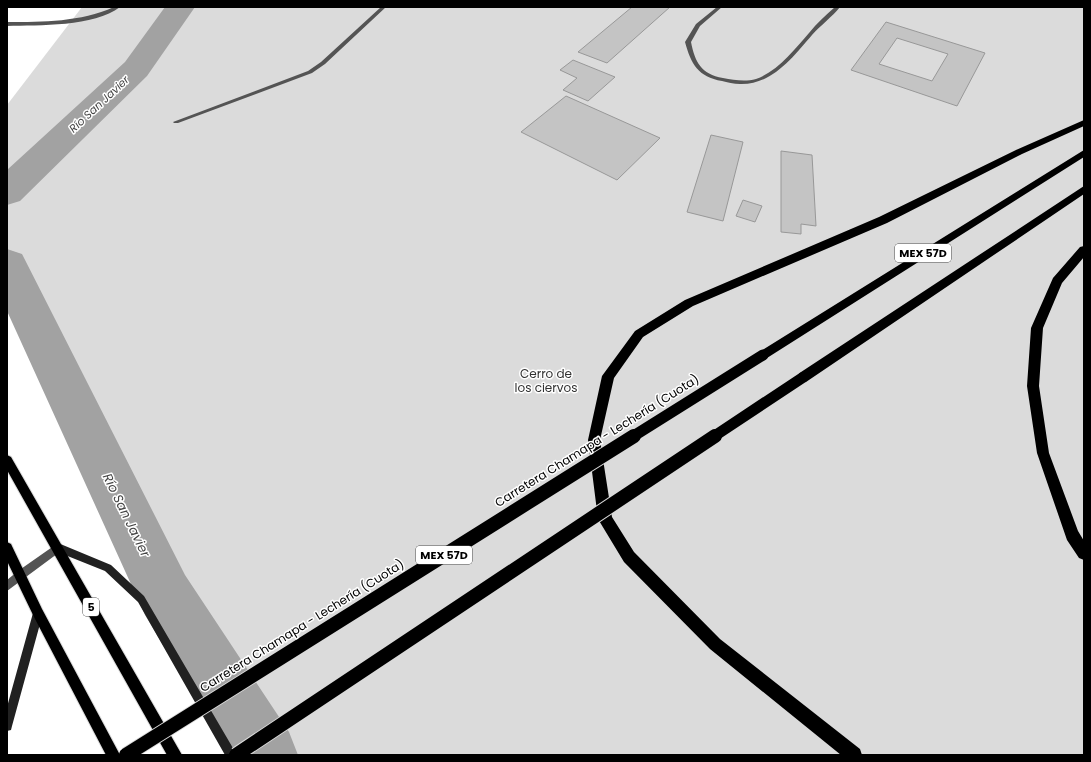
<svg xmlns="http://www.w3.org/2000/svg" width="1091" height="762" viewBox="0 0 1091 762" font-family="Poppins,sans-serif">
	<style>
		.green { fill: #dbdbdb }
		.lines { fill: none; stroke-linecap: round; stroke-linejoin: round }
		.river { fill: #a2a2a2; fill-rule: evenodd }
		.building { fill: #c4c4c4; stroke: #989898; fill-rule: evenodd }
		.primary-casing { stroke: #dbdbdb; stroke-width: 2 }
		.motorway-casing { stroke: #dbdbdb; stroke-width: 2 }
		.service { fill: #545454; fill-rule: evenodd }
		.minor { fill: #545454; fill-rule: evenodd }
		.secondary { fill: #212121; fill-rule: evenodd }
		.primary { fill: #000; fill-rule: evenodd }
		.motorway { fill: #000; fill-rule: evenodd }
		.motorway-bridge-far1-casing { stroke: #dbdbdb; stroke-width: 13; stroke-linecap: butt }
		.motorway-bridge-casing { stroke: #dbdbdb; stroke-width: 16; stroke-linecap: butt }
		.motorway-bridge-far1 { stroke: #000; stroke-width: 11 }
		.motorway-bridge { stroke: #000; stroke-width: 14 }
		.labels { text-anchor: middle; stroke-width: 3; stroke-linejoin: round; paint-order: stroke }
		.far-water-label { font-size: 11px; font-style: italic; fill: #434343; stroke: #fff }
		.shield { fill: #fff; stroke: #4c4c4c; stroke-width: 1 }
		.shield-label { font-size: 11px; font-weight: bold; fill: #000 }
		.park-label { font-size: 12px; fill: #323232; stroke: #fff }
		.street-label { font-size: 12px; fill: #000; stroke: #fff }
		.water-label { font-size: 13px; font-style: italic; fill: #434343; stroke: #fff }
	</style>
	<rect width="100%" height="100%" fill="#fff"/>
	<path class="green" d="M82 7H1084V755H266L165 595 7 265V105Z"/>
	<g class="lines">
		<path class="river" d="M165 7H195L147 76 20 201 7 205V170L125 62Z
			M7 249 22 254 185 575 289 732 298 755H229L145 615 7 311Z"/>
	</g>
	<path class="building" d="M632 7H670L607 63 578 52Z
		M886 22 985 53 957 106 851 70ZM897 38 948 54 932 81 879 64Z
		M573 60 615 77 588 101 563 90 577 78 560 70Z
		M566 96 660 138 617 180 521 132Z
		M711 135 743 142 723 221 687 212Z
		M781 151 812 155 816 226 801 224V234L781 232Z
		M743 200 762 206 755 222 736 216Z"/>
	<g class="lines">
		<g class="primary-casing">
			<path id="primary" d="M7 455 11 457 182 755H167L7 470Z
				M7 542 11 544 42 609 120 755H106L34 617 7 561Z"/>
		</g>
		<g class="motorway-casing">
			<path id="motorway" d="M1084 120V126L1022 154 887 223 693 306 643 337 614 378 600 440 612 517 634 552 720 639 860 749 862 755H841L710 649 624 562 598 519 588 440 602 376 635 331 685 300 879 217 1016 150Z
				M1084 150V157L767 358 763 360 759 358 757 355 759 352Z
				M1084 186V194L806 382 802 383 798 382 796 378 798 374Z
				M1084 246V257L1062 283 1043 328 1039 386 1049 453 1078 531 1084 541V560L1079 558 1067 540 1037 453 1027 386 1031 328 1053 278 1080 247Z"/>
		</g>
		<path class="service" d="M381 7H386L325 64 312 73 178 123H174L173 122 308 71 321 62Z
			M717 7H722L700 26 691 42C695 62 701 74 723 78 734 80 745 82 756 79 778 71 794 50 809 33 817 23 826 15 835 7H840C832 17 821 25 812 35 793 57 772 85 740 84 734 84 727 82 722 81 698 77 691 64 685 42L696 24Z"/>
		<path class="minor" d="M114 7H120C94 27 39 25 7 26V22C44 22 80 22 114 7Z
			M58 543 61 545 63 548 61 551 7 591V580L18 571Z"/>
		<path class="secondary" d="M58 543 111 565 144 596 237 755H225L138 602 105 571 55 551 53 548 55 545Z
			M38 608 41 610 43 613 12 726 11 730 7 731V707L33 613 35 610Z"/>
		<use href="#primary" class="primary"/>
		<use href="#motorway" class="motorway"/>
		<g class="motorway-bridge-far1-casing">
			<path id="motorway-bridge-far1" d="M632 437 763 355
				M713 437 802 378"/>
		</g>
		<g class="motorway-bridge-casing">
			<path id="motorway-bridge" d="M126 755 634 436
				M236 755 715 436"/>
		</g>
		<use href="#motorway-bridge-far1" class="motorway-bridge-far1"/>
		<use href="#motorway-bridge" class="motorway-bridge"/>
	</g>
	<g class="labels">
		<g class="far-water-label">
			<text transform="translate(99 104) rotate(-43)" y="4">Río San Javier</text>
		</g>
		<g class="shield">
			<rect x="895" y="244" width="56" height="18" rx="3"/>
			<rect x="416" y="546" width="56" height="18" rx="3"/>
			<rect x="83" y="598" width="16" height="18" rx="3"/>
		</g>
		<g class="shield-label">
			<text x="923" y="257">MEX 57D</text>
			<text x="444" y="559">MEX 57D</text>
			<text x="91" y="611">5</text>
		</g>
		<g class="park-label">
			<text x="546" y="378">Cerro de<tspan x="546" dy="14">los ciervos</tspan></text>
		</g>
		<g class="street-label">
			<text transform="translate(597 441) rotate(-32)" y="4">Carretera Chamapa - Lechería (Cuota)</text>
			<text transform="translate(302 626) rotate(-32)" y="4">Carretera Chamapa - Lechería (Cuota)</text>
		</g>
		<g class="water-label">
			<text transform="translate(127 515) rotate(64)" y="5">Río San Javier</text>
		</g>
	</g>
	<rect width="1091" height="762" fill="none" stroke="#000000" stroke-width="16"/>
</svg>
